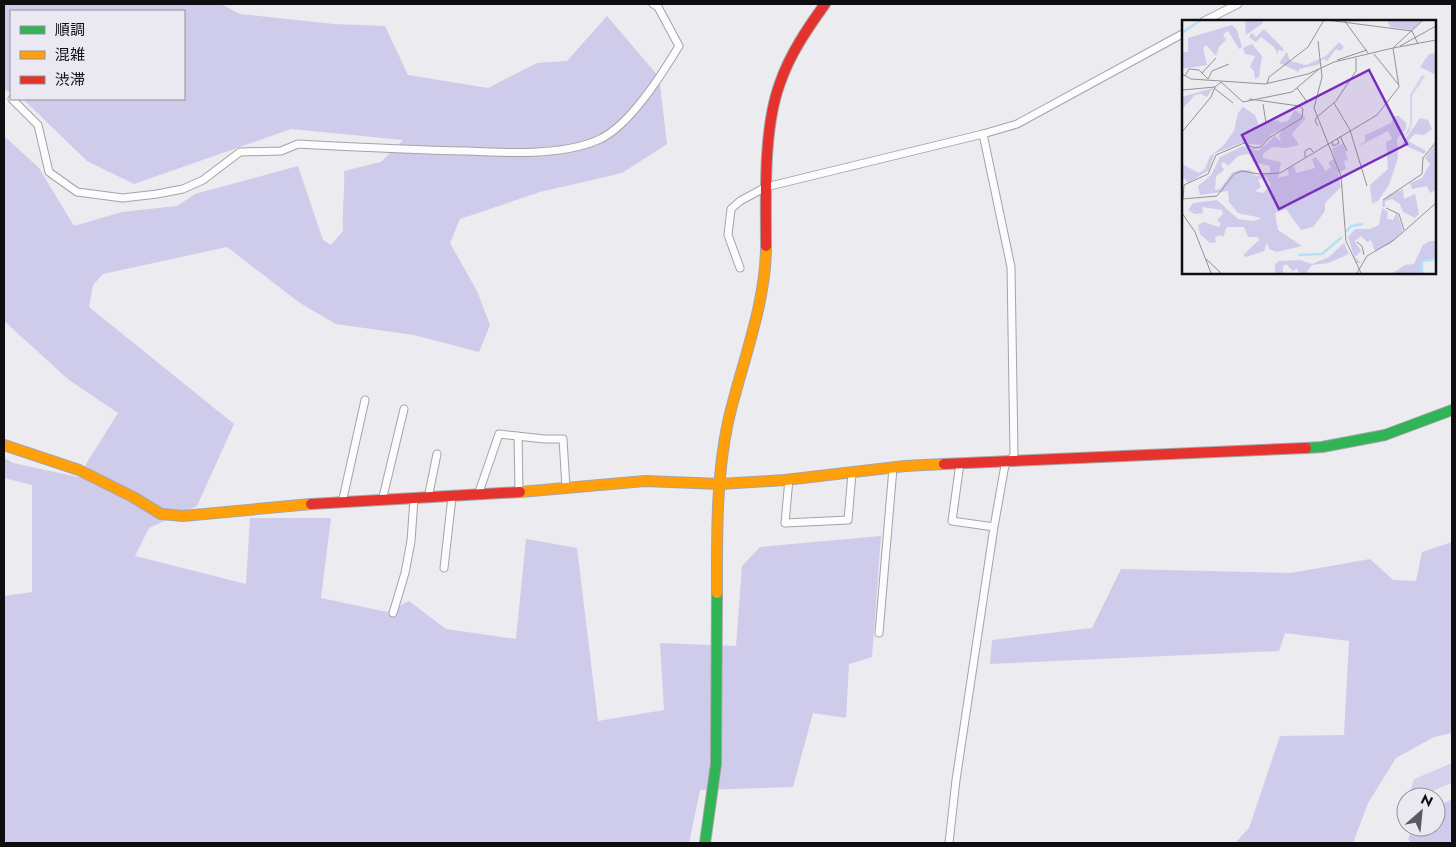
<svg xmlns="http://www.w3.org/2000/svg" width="1456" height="847" viewBox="0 0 1456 847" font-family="Jost,'Noto Sans JP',sans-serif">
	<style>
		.green { fill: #d5d2ec }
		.forest { fill: #cfcbea }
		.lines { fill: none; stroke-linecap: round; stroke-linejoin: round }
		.street-casing { stroke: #a4a4a8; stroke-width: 9 }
		.fast-casing { stroke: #a4a4a8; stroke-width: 12 }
		.slow-casing { stroke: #a4a4a8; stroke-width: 12 }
		.jam-casing { stroke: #a4a4a8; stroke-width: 12 }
		.street { stroke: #fcfcfd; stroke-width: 7 }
		.fast { stroke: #30b455; stroke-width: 10 }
		.slow { stroke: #ff9f0a; stroke-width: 10 }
		.jam { stroke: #e5322d; stroke-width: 10 }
		.inset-river { fill: none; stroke: #b2e2f4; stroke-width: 2.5 }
		.inset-road { fill: none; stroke: #939397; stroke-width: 1 }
		.view { fill: #7b2cbf; fill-opacity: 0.15; stroke: #7b2cbf; stroke-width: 2.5 }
		.inset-edge { fill: none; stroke: #0e0e11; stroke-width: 2.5 }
	</style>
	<rect width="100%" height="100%" fill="#ebebf0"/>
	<path class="green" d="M1452 763V783L1417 797 1410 791 1414 779Z"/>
	<path class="forest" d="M4 4H221L240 14 334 24 385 26 408 75 488 88 537 63 567 61 607 16 659 77 667 144 622 173 540 192 460 219 450 243 477 291 490 325 479 352 414 335 336 324 300 303 227 247 103 274 93 285 89 307 234 424 197 506 149 528 135 556 246 584 250 518H331L321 598 387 612 409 601 446 629 516 639 526 539 577 548 598 721 664 710 660 643 736 646 742 566 760 547 881 536 872 657 849 664 846 718 813 713 793 787 700 790 689 843H4V596L32 592V485L4 478V458L13 463 78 477 118 413 69 380 4 321V136L39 168 74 226 122 212 177 206 195 194 298 166 323 240 331 245 343 231C342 211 345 191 344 171L381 162 403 140 291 129 134 184 87 161 23 99H184V11H11V93L4 89Z
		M1452 542V733L1434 737 1396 758 1368 803 1353 843H1235L1249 828 1280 736 1344 735 1349 641 1285 633 1279 651 990 664 992 640 1092 628 1121 569 1291 573 1370 559 1393 580 1416 581 1422 552Z
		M1452 799V843H1411L1408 839 1413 827H1436V808Z"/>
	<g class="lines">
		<g class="street-casing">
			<path id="street" d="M1204 21 1238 4
				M12 99 38 125 49 172 77 192 123 198 157 194 183 189 203 180 240 152 281 151 298 144C354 147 410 150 466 151 505 153 562 156 598 140 629 127 662 74 679 46L658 7 653 4
				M740 268 728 235 731 209 740 201 766 187 983 134 1017 124 1184 33
				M518 436 519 492
				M960 463 952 521 994 527
				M789 479 785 523 848 520 852 473
				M478 495 499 434 544 439H563L566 488
				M428 498 437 454
				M382 501 404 409
				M342 503 365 400
				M444 568 452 497
				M393 613 405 573 411 541 414 499
				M879 633 893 468
				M949 843 956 780 994 527 1005 465 1011 460 1014 454 1011 267 983 134"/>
		</g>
		<g class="fast-casing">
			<path id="fast" d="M1306 448 1322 447 1385 435 1452 410
				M705 843 716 764 717 593"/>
		</g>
		<g class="slow-casing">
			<path id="slow" d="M4 445 79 470 133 497 161 514 183 516 311 504
				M520 492 645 481 720 484 785 480 905 466 944 464
				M717 593C717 536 716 478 728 422 741 365 766 305 766 246"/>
		</g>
		<g class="jam-casing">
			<path id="jam" d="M766 246C766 197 763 129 780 83 790 54 807 29 825 4
				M944 464 1306 448
				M311 504 520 492"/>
		</g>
		<use href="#street" class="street"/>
		<use href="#fast" class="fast"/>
		<use href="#slow" class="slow"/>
		<use href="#jam" class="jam"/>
	</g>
	<g transform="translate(1182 20)">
		<rect width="254" height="254" fill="#ebebf0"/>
		<path d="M240 55 243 56 230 76V103L228 111 218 121 228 106V75Z" fill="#d5d2ec"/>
		<path d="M63 0H79L81 3 64 15ZM205 0H240L230 10 208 7ZM50 5 55 10 60 27 57 29 46 11 41 14 44 20 37 27 34 36 24 25 21 28 25 45 0 49V32H6V18ZM82 9 101 28 102 31 96 30V35L92 27 79 17 74 22 67 17 70 13 74 17ZM157 22 162 27 159 31 154 29 145 41 142 39 138 41 139 44 117 49V52L97 43 105 32 108 41 124 45 144 36ZM70 24 80 36 77 57 73 59 72 51 68 47 73 36 63 34 61 28ZM254 33V55L238 47 247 34ZM31 68 25 77 19 74 13 75 0 89V77ZM61 87 73 95 77 105 95 100 99 103 106 101 113 90 124 98 110 114 117 125 103 128 90 127 81 134V138L99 142 96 158 107 155 105 149 112 146 114 153 133 148 130 139 134 137 144 151 149 147 146 142 153 139 150 129 161 123 166 140 162 141 164 149 156 153 159 167 143 183V191L131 207 119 210 104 189 93 193 96 210 120 226 95 232 87 229 85 223 82 231 64 237 61 235 77 220 76 217H66L62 207H45L41 217 38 215 33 217 34 222 28 223 18 214 16 205 22 202 36 207 39 204 35 200 41 194 40 190 20 187 21 193 13 194 6 190 11 183 35 180 56 199 72 201 79 198 56 193 47 182 46 171 18 175 16 166 29 155 38 137 61 126 76 131 93 116 99 122 97 115 101 110 91 113 80 125 59 123 32 134 27 150 6 163 0 156V144L17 153 23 149 28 136 41 126 52 111 56 93ZM64 134 68 135 71 142 88 146V153L74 156 68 150H57L50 153 38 169 33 170 34 156 42 150 39 144 42 142 46 146 56 136ZM84 156 89 165 81 173 73 171 79 167 76 160ZM212 96H217L224 103V109L215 119 216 138 207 165 196 181 190 184 188 165 206 149 204 122 210 119 206 111 175 127 183 121V115L209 103ZM238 98 246 100 250 109 242 115 233 114 226 121 244 131 242 134 220 124ZM254 123V170L248 173 245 166 230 169 228 163 240 158 248 144 243 138ZM221 169 222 179 233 174 237 194 233 198 221 192 218 184 210 179 203 181V187H200L201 180 207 175ZM200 188 206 192 205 199 211 200 214 193 216 195 221 211 208 224 193 231 189 220 185 222 179 216 173 221 179 231 173 237 179 243H174L166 217 173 209H188L197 205ZM248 221H254V238L239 241V253H211L223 245 232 244 241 225ZM162 223 167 234 146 243 130 245 124 253H117L115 248 111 251 104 244 101 246V253H93V244L97 241 118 240 130 244 147 237Z" fill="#cfcbea" fill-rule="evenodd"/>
		<path class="inset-river" d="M1 12 19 0M164 212 169 206 181 204M116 235 140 234 160 217M240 253V241L254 239"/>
		<path class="inset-road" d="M145 0 230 11 236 24M162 0 186 33M136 21 140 57 132 88 159 156 164 221 179 253M218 26 254 6M192 34 216 64M155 40 185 30M20 53 34 38M0 54 9 59 83 64 126 54 152 42 211 28 241 0M3 56 7 49 17 50 26 59M26 59 30 51 47 44M39 62 61 82 110 72 137 49M85 64 87 57 126 27 142 0M32 68 51 83M115 68 125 82M0 70 33 67 39 62M152 83 168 110 185 166M81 84 84 103M136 106 133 101 135 97 154 81 174 51V38M0 112 29 77 33 67M158 116 165 131M150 122 151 126 157 123 155 118M123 137V131L128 128 131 132M0 179 35 176 52 154 60 151 77 154 98 153 195 95 217 67 211 28 254 20M1 179 2 165 26 154 34 135 62 123 72 128 79 127 87 118 120 98 121 89 117 86 67 79M201 180 240 154 241 138 254 122M204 188 217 194 222 210M0 193 13 212 29 253M175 222 180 226 182 235M24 239 39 253M175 253 185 236 212 220 254 183"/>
		<path class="view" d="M187 50 225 124 97 189 60 115Z"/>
		<rect width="254" height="254" class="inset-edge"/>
	</g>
	<rect width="1456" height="847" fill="none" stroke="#0e0e11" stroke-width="10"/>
	<rect x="10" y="10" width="175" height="90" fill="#eae9f2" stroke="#929198"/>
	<rect x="20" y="26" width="25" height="8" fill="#30b455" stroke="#929198"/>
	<text x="55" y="35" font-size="15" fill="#0e0e11">順調</text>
	<rect x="20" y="51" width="25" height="8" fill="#ff9f0a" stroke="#929198"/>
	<text x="55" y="60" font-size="15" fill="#0e0e11">混雑</text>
	<rect x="20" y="76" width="25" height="8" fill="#e5322d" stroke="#929198"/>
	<text x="55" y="85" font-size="15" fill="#0e0e11">渋滞</text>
	<g transform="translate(1421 812) rotate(27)"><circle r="24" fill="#eae9f2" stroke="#929198"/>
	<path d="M0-4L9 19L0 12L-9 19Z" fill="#5b5b5f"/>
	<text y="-8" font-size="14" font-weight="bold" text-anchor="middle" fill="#0e0e11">N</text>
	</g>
</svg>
